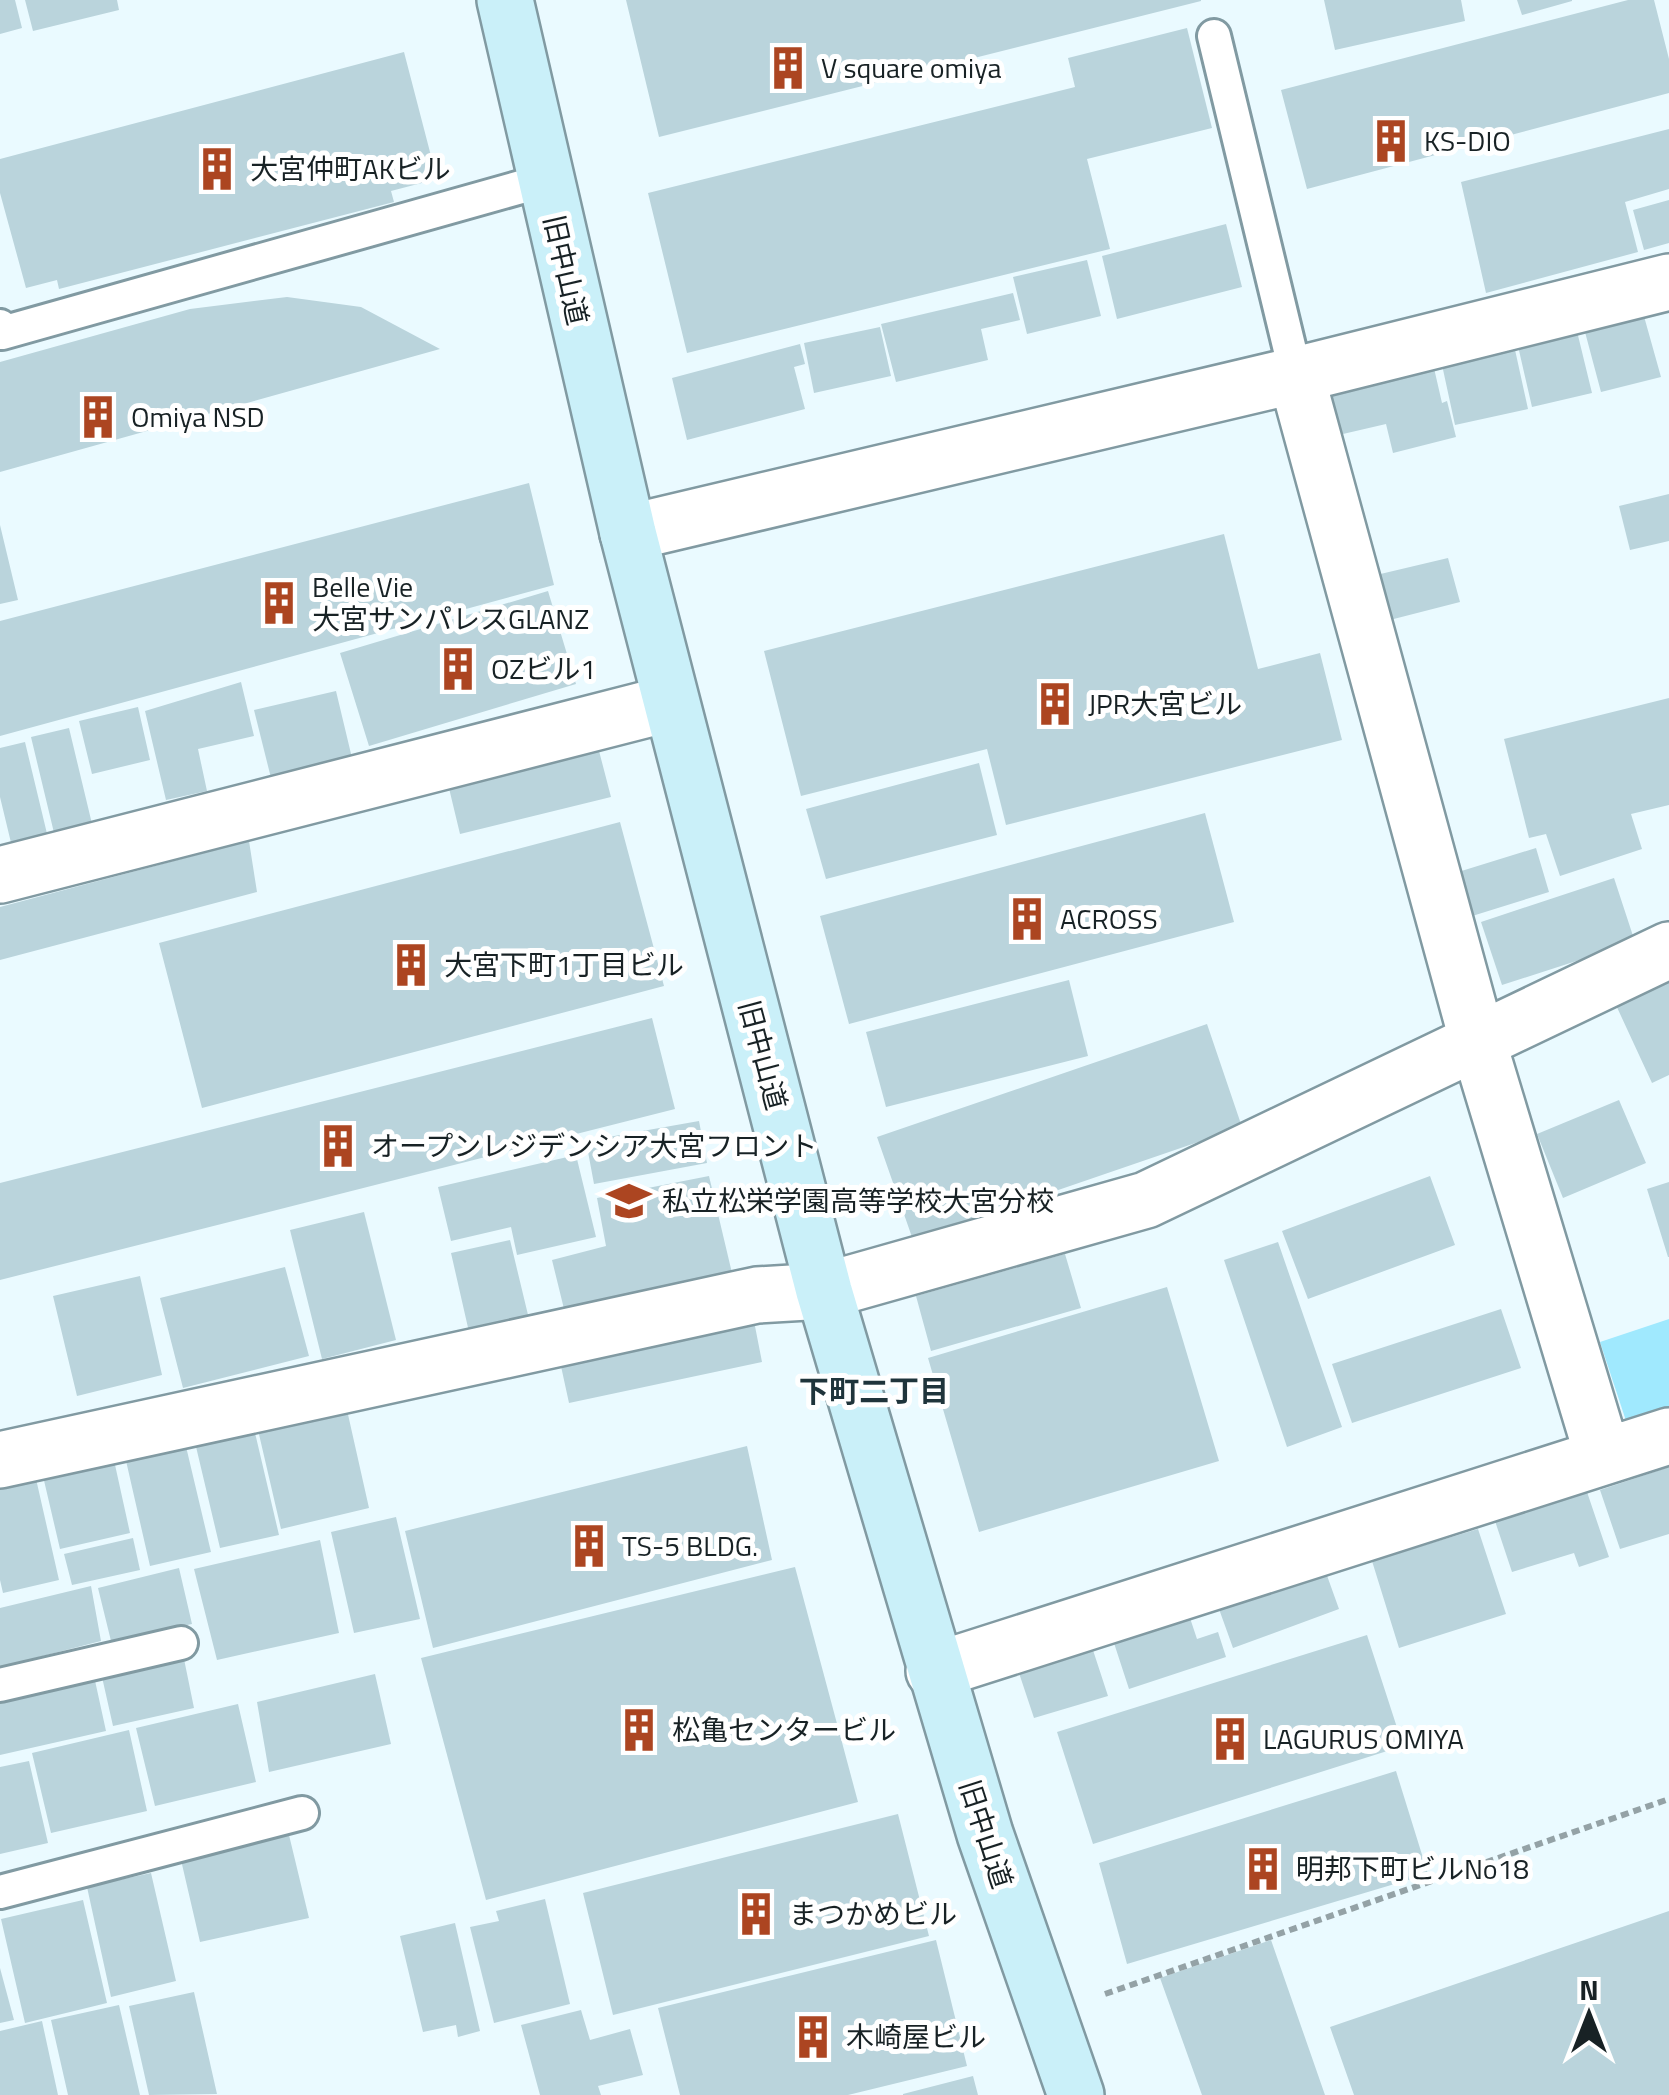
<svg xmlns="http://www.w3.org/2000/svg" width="1669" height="2095" viewBox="0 0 1669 2095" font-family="'Titillium Web','Noto Sans JP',sans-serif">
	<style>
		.green { fill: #a0e9fe }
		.building { fill: #bad4dc }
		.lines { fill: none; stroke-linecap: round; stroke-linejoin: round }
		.service-casing { stroke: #819aa2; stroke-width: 38 }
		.minor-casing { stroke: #819aa2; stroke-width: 60 }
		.secondary-casing { stroke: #819aa2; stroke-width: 60 }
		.path { stroke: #94a2a6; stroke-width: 6; stroke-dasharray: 8 5; stroke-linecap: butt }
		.service { stroke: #fff; stroke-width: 32 }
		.minor { stroke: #fff; stroke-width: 55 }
		.secondary { stroke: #caf0f9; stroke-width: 55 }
		.labels { text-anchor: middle; stroke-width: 10; stroke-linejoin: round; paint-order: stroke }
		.poi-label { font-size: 28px; fill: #182225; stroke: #fff; text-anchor: start }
		.street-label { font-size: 28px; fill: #182225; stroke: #fff }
		.neighbourhood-label { font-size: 30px; font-weight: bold; fill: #1f343b; stroke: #fff }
	</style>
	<rect width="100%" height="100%" fill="#eafaff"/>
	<path class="green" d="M1669 1319V1420L1630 1433 1600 1342Z"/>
	<path class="building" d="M0 0H15L22 28 0 34Z
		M25 0H117L119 10 33 31Z
		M626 0H1201V1L659 137Z
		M1324 0H1461L1465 21 1335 50Z
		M1517 0H1572V1L1522 15Z
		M1628 0H1654L1669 59V93L1307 189 1281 90Z
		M1187 28 1212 128 1087 159 1110 249 687 353 648 193 1075 87 1068 58Z
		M404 52 437 179 391 191 394 202 59 289 57 280 26 288 0 193V159Z
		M1669 129V189L1625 202 1638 252 1486 293 1461 182Z
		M1669 200V243L1644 250 1633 210Z
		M1226 224 1242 287 1117 319 1102 256Z
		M1087 260 1101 316 1027 334 1013 277Z
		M1013 293 1020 320 981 329 988 360 896 382 881 324Z
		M287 297 361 307 440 349 0 472V362L190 309Z
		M1640 302 1661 377 1601 392 1581 317Z
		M1574 319 1592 393 1532 407 1515 333Z
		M880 327 891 376 814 393 804 343Z
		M1512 336 1528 409 1455 425 1439 351Z
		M800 344 805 364 794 367 805 409 687 440 672 378Z
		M1431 355 1442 403 1447 401 1456 437 1393 453 1386 424 1330 437 1317 381Z
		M529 483 554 585 0 736V621Z
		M1669 494V541L1630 550 1619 506Z
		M0 525 18 600 0 604Z
		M1224 534 1258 669 1320 653 1342 740 1006 825 987 749 801 796 764 651Z
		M1448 558 1460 602 1382 622 1372 576Z
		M548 591 576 684 369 746 340 653Z
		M241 682 254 736 198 749 207 791 166 800 145 711Z
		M336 691 352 758 271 778 254 710Z
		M1669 698V805L1631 814 1642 849 1560 876 1546 834 1529 838 1504 739Z
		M138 707 150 760 92 774 79 721Z
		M69 728 93 828 55 837 31 737Z
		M25 742 49 842 13 851 0 797V748Z
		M598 747 611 797 460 834 448 784Z
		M979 763 997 835 826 879 806 809Z
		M1205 813 1234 922 849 1024 820 916Z
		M620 822 664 986 202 1108 159 943Z
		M249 841 257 892 0 960V907Z
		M1536 848 1549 892 1469 917 1455 873Z
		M1614 878 1635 942 1502 985 1481 922Z
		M1669 978V1075L1652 1083 1615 1003Z
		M1069 980 1088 1056 886 1107 866 1032Z
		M652 1018 675 1109 0 1280V1183Z
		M1207 1024 1242 1127 913 1240 877 1137Z
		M1619 1100 1646 1163 1563 1198 1537 1134Z
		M699 1121 707 1163 594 1184 586 1141Z
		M576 1155 596 1237 517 1255 511 1227 451 1241 438 1187Z
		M709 1176 732 1273 565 1313 552 1260 606 1246 597 1198Z
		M1430 1176 1455 1245 1308 1299 1282 1231Z
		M1669 1182V1257H1668L1647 1189Z
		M364 1212 396 1340 322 1359 290 1230Z
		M510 1240 529 1319 469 1332 451 1253Z
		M1278 1242 1342 1427 1287 1447 1224 1260Z
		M1065 1254 1081 1308 931 1351 916 1296Z
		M285 1267 309 1356 183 1388 160 1298Z
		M140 1276 162 1375 77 1396 53 1296Z
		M1167 1287 1219 1461 979 1532 928 1358Z
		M1501 1309 1521 1368 1352 1423 1332 1364Z
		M753 1316 762 1362 569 1403 559 1357Z
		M347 1410 369 1508 281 1529 258 1430Z
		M252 1420 279 1535 220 1548 193 1434Z
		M184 1438 211 1552 150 1566 124 1452Z
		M110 1442 130 1533 60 1549 39 1459Z
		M747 1446 772 1560 433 1648 405 1531Z
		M1669 1467V1534L1620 1549 1600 1490Z
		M34 1470 59 1580 3 1593 0 1580V1478Z
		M1586 1489 1609 1557 1579 1567 1574 1553 1512 1572 1494 1518Z
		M396 1517 420 1619 354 1633 331 1532Z
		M1478 1529 1506 1614 1399 1648 1372 1561Z
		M133 1538 140 1570 72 1585 64 1554Z
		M320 1540 339 1633 217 1660 194 1569Z
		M795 1567 858 1802 486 1900 421 1658Z
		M179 1568 192 1624 111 1641 98 1588Z
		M1325 1570 1339 1609 1233 1648 1219 1609Z
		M91 1586 101 1641 0 1667V1608Z
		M1189 1615 1197 1639 1218 1632 1226 1657 1129 1689 1113 1640Z
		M1367 1635 1403 1746 1093 1844 1057 1732Z
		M1091 1644 1108 1696 1034 1718 1017 1667Z
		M184 1659 194 1708 113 1726 102 1677Z
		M375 1674 391 1744 269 1772 257 1702Z
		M94 1676 106 1731 0 1755V1698Z
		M238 1704 256 1782 155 1806 136 1728Z
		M129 1730 147 1811 51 1833 32 1753Z
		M29 1761 48 1843 0 1854V1767Z
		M1396 1771 1428 1874 1127 1964 1099 1863Z
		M898 1814 929 1936 613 2015 583 1893Z
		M289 1835 309 1918 200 1942 181 1860Z
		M151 1873 176 1981 111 1997 87 1887Z
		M545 1899 570 2004 494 2023 470 1927 499 1921 496 1911Z
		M83 1900 107 2003 25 2023 1 1919Z
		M1669 1911V2095H1354L1330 2027Z
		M455 1923 480 2031 458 2037 456 2025 423 2032 400 1936Z
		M936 1940 967 2066 848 2095H680L658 2008Z
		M1271 1940 1325 2095H1202L1160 1978Z
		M0 1968 14 2020 0 2023Z
		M194 1992 217 2094 149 2095 129 2006Z
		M119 2005 140 2095H68L51 2020Z
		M581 2010 590 2040 630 2029 643 2075 598 2086 601 2095H540L521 2025Z
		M42 2021 58 2095H0V2031Z
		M973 2076 978 2095H903V2094Z"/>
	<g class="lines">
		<g class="service-casing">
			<path id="service" d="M1214 36 1296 375
				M0 326 2 333 546 180
				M0 1685 181 1643
				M0 1892 302 1813"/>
		</g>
		<g class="minor-casing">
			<path id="minor" d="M1296 375 1478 1042 1603 1456
				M628 533 1296 375 1669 282
				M0 875 671 703
				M0 1460 757 1295 824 1291 1146 1200 1669 950
				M934 1671 1669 1436"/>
		</g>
		<g class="secondary-casing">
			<path id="secondary" d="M505 0 628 533 824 1291 985 1834 1076 2095"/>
		</g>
		<path class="path" d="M1105 1994 1669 1799"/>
		<use href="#service" class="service"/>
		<use href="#minor" class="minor"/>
		<use href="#secondary" class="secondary"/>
	</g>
	<defs>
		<g id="building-bare" transform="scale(3.45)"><path d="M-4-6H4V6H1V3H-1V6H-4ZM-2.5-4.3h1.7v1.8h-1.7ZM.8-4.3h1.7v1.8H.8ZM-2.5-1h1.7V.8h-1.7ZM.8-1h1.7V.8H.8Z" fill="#ac4521" stroke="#fff" stroke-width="2.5" paint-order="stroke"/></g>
		<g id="school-bare" transform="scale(3.45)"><path d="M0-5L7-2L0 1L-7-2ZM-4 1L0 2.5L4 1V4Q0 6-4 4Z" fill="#ac4521" stroke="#fff" stroke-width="2.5" paint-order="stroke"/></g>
	</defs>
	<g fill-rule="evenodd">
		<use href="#building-bare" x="788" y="68"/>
		<use href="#building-bare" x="1391" y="141"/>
		<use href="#building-bare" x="217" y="169"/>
		<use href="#building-bare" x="98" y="417"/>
		<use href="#building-bare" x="279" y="603"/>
		<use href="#building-bare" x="458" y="669"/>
		<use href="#building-bare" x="1055" y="704"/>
		<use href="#building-bare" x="1027" y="919"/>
		<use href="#building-bare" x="411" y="965"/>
		<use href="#building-bare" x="338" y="1146"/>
		<use href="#school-bare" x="629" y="1201"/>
		<use href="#building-bare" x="589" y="1546"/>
		<use href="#building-bare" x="639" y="1730"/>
		<use href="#building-bare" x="1230" y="1739"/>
		<use href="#building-bare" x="1263" y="1869"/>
		<use href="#building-bare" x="756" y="1914"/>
		<use href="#building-bare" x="813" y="2037"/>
	</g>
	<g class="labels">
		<g class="poi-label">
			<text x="821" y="78">V square omiya</text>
			<text x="1424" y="151">KS-DIO</text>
			<text x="250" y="179">大宮仲町AKビル</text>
			<text x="131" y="427">Omiya NSD</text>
			<text x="312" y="597">Belle Vie<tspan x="312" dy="32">大宮サンパレスGLANZ</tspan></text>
			<text x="491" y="679">OZビル1</text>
			<text x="1088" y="714">JPR大宮ビル</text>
			<text x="1060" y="929">ACROSS</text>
			<text x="444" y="975">大宮下町1丁目ビル</text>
			<text x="371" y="1156">オープンレジデンシア大宮フロント</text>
			<text x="662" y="1211">私立松栄学園高等学校大宮分校</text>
			<text x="622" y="1556">TS-5 BLDG.</text>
			<text x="672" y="1740">松亀センタービル</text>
			<text x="1263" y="1749">LAGURUS OMIYA</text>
			<text x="1296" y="1879">明邦下町ビルNo18</text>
			<text x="789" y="1924">まつかめビル</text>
			<text x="846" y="2047">木崎屋ビル</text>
		</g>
		<g class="street-label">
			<text transform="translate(566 270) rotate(77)" y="10">旧中山道</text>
			<text transform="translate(763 1055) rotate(75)" y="10">旧中山道</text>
			<text transform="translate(986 1834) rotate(72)" y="10">旧中山道</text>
		</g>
		<g class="neighbourhood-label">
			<text x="874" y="1402">下町二丁目</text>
		</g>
	</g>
	<g transform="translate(1589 2015)" stroke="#ffffff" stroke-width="8" paint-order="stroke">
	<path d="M0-8L18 38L0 25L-18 38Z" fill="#182225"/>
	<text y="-15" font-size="28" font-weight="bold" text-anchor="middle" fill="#182225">N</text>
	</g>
</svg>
